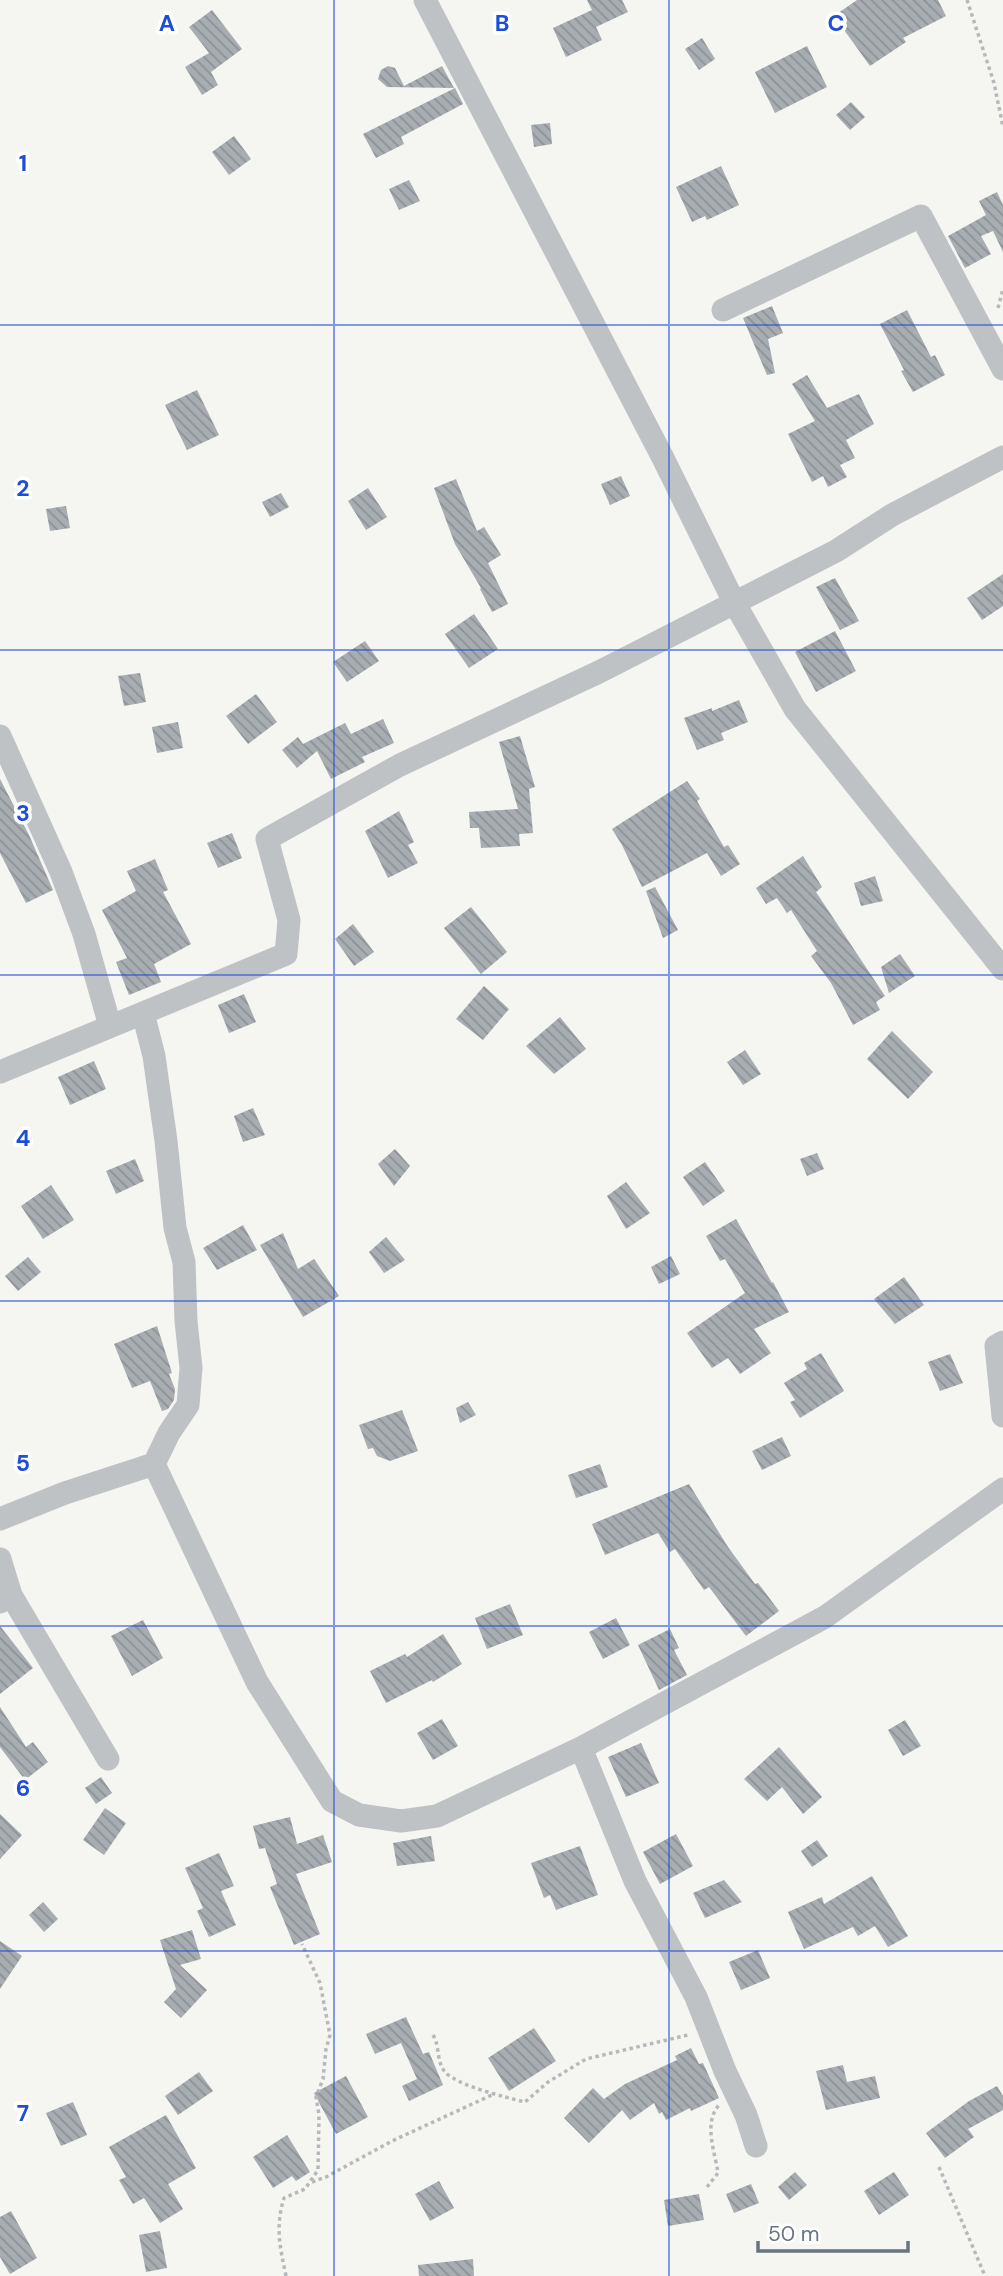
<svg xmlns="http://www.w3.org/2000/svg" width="1003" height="2276" viewBox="0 0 1003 2276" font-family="'DM Sans',sans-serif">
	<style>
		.building { fill: url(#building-back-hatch) }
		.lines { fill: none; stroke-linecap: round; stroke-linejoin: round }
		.path { stroke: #b6b9bb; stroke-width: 3.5; stroke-dasharray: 3.5 3.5; stroke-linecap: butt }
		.street { stroke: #bfc2c5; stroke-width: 23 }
		.grid { fill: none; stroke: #1d4ed8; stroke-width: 2; stroke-opacity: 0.55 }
		.grid-label { font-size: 23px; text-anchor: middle; font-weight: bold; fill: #1d4ed8; stroke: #fff; stroke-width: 7; stroke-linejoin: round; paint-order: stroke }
	</style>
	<defs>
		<pattern id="building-back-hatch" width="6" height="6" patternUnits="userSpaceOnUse" patternTransform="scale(1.75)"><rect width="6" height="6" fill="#a7adb1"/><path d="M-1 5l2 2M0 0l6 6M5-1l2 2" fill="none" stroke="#8c9195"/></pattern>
	</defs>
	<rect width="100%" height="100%" fill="#f5f5f2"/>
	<path class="building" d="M587 0H622L628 12 596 27 602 40 566 57 553 28 592 10Z
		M857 0H938L946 16 903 38 906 42 870 66 834 16Z
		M212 10 242 49 211 72 218 85 202 95 185 67 209 53 189 27Z
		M702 38 715 59 699 70 685 49Z
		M807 46 827 87 775 113 755 72Z
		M388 66 395 68 404 86 442 66 454 88 387 87 378 79 381 70Z
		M455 88 463 104 401 137 404 144 376 158 363 134Z
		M851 102 865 117 850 130 836 115Z
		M550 123 552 144 534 147 531 125Z
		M234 136 251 159 229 175 212 152Z
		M721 166 739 205 707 220 705 216 692 222 676 187Z
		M409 180 420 201 399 210 389 189Z
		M997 192 1003 205V252L993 231 981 236 991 254 965 268 948 236 986 215 979 201Z
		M772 306 783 333 768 339 775 373 767 375 743 318Z
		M907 310 931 357 935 355 945 375 913 392 901 371 904 370 880 324Z
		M807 375 827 408 859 394 874 424 846 440 855 458 840 465 847 477 828 487 823 476 812 482 788 434 815 421 792 384Z
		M197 390 219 435 187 450 165 405Z
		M621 476 630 496 610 505 601 484Z
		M456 479 477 531 484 527 501 555 488 563 508 604 492 612 480 589 481 588 455 544 434 488Z
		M368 488 387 517 366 530 348 501Z
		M281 493 289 507 270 517 262 502Z
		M66 506 70 528 50 531 46 509Z
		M1003 574V606L982 620 967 598Z
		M835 578 859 621 840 630 816 587Z
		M474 614 498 649 469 668 445 634Z
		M835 631 856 671 816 692 795 652Z
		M365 641 379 661 347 682 333 662Z
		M140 673 146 702 124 706 118 676Z
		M256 694 277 722 248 744 226 716Z
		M739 700 748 722 721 733 724 740 697 750 684 718 712 708V711Z
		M383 719 394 743 362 757 365 762 331 779 317 751 297 768 282 750 298 737 303 744 345 723 351 734Z
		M178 722 183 748 157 753 152 727Z
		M520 736 535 787 529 789 533 833 519 834 520 846 481 848 479 828H470L469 812 518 809 499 742Z
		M0 779 29 835 53 890 26 903 0 853Z
		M687 781 700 799 697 801 724 847 728 845 740 864 721 876 707 853 642 887 622 845 612 829Z
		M399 811 414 842 408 845 418 863 388 878 365 831Z
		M232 833 242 858 218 868 207 843Z
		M803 856 822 887 816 892 885 996 876 1002 880 1010 853 1025 831 983 811 956 817 951 791 910 787 913 777 898 766 904 756 888Z
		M155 859 168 890 163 892 191 944 154 964 161 982 129 995 116 962 127 958 102 910 136 891 127 871Z
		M875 876 883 901 861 906 854 883Z
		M655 887 678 930 663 938 646 891Z
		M471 907 507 952 481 974 444 928Z
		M353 924 374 952 354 966 335 939Z
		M900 954 915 976 889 993 881 967Z
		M484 986 509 1009 483 1040 456 1019Z
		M244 994 256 1022 229 1033 218 1005Z
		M560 1017 586 1049 554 1074 526 1046Z
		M892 1031 933 1072 908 1099 867 1059Z
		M745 1050 761 1074 743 1085 727 1062Z
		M94 1061 106 1089 70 1105 58 1077Z
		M253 1108 265 1135 243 1142 234 1116Z
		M395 1149 410 1166 394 1186 378 1164Z
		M817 1153 824 1169 807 1176 800 1159Z
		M135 1159 144 1181 116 1194 106 1171Z
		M705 1162 725 1191 703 1206 683 1177Z
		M626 1182 650 1213 626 1229 607 1196Z
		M51 1185 74 1220 43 1239 21 1206Z
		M736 1219 772 1283 773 1282 789 1312 754 1329 771 1353 740 1374 728 1358 712 1368 687 1333 745 1293 725 1259 720 1261 706 1236Z
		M243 1225 257 1250 217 1270 203 1248Z
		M283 1233 298 1269 314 1259 339 1296 303 1317 260 1245Z
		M386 1237 405 1260 384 1273 369 1252Z
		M671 1256 680 1274 659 1284 651 1267Z
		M28 1257 41 1272 18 1291 5 1276Z
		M904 1277 924 1305 895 1324 874 1299Z
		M157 1326 172 1373 169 1374 175 1389 174 1400 168 1409 162 1411 150 1381 132 1388 114 1344Z
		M821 1353 844 1391 800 1418 790 1402 795 1400 784 1383 807 1369 804 1363Z
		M950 1354 963 1383 940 1391 928 1362Z
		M468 1402 476 1415 460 1423 456 1408Z
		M402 1410 418 1451 390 1461 377 1456 373 1448 368 1449 359 1425Z
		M782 1437 791 1456 762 1470 752 1451Z
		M600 1464 608 1487 576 1498 568 1475Z
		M689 1484 728 1547 755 1584 758 1583 779 1611 746 1636 709 1587 704 1590 675 1549 670 1552 658 1533 605 1555 592 1524Z
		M510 1604 523 1635 487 1649 475 1618Z
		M616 1618 630 1645 603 1659 589 1632Z
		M143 1620 163 1658 132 1676 111 1636Z
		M0 1626 33 1668 0 1694Z
		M670 1629 679 1648 674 1650 687 1675 659 1690 638 1645Z
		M443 1634 462 1664 433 1682 432 1680 386 1703 370 1671 405 1654 407 1657Z
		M0 1707 26 1747 33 1742 48 1762 25 1780 0 1747Z
		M442 1719 458 1746 433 1760 417 1733Z
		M905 1720 921 1746 903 1756 888 1730Z
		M641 1743 659 1783 626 1797 608 1757Z
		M779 1747 822 1797 803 1814 782 1787 767 1801 744 1779Z
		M101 1777 112 1793 96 1804 85 1788Z
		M105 1808 126 1823 104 1855 83 1840Z
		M0 1814 22 1835 0 1859Z
		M290 1817 297 1844 323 1835 332 1862 296 1874 320 1934 294 1945 270 1887 277 1884 265 1848 259 1849 253 1826Z
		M676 1834 693 1866 660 1884 643 1852Z
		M431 1836 435 1861 397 1866 393 1843Z
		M817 1840 828 1856 812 1867 801 1851Z
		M580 1846 598 1895 556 1910 550 1895 544 1898 531 1863Z
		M219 1853 234 1886 221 1891 236 1925 209 1937 197 1911 203 1908 185 1868Z
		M872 1876 908 1936 888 1947 875 1926 858 1936 853 1927 804 1949 788 1912 822 1897 824 1904Z
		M724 1880 742 1902 705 1918 693 1893Z
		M43 1902 58 1919 44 1932 29 1915Z
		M192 1930 201 1959 180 1965 207 1990 181 2018 164 2002 176 1989 160 1940Z
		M0 1941 22 1956 0 1989Z
		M758 1950 770 1978 741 1990 729 1962Z
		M406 2017 423 2054 429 2052 443 2085 409 2101 402 2086 417 2079 401 2043 375 2054 366 2034Z
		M534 2028 556 2061 509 2091 488 2058Z
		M691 2048 699 2064 703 2063 719 2098 691 2111 690 2108 666 2120 662 2112 659 2114 654 2103 630 2120 622 2110 589 2143 564 2118 593 2088 604 2099 625 2084 677 2060 675 2056Z
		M843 2065 847 2082 875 2076 880 2098 826 2110 816 2071Z
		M199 2072 213 2091 178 2115 165 2096Z
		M346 2076 368 2117 336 2134 314 2093Z
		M997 2086 1003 2096V2110L968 2129 974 2137 945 2158 926 2133 969 2101Z
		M73 2102 87 2135 61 2146 46 2113Z
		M166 2115 196 2168 168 2184 183 2209 160 2223 144 2198 133 2204 119 2180 126 2177 109 2147Z
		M287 2135 310 2172 296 2181 292 2176 273 2188 253 2157Z
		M795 2172 807 2185 789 2200 778 2187Z
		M894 2172 909 2195 879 2215 864 2191Z
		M439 2181 454 2208 430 2221 415 2194Z
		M751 2184 759 2203 734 2213 726 2194Z
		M699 2194 704 2220 668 2226 664 2200Z
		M11 2211 37 2258 10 2274 0 2257V2217Z
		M160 2231 167 2268 146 2272 139 2235Z
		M473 2259 474 2276H419L418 2265Z"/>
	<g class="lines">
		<path class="path" d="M967 0 994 83 1003 127
			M998 308 1003 289
			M433 2035C440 2046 436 2061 445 2072 458 2086 505 2097 525 2102L548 2082 586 2059 688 2035
			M939 2167 985 2276
			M312 2182 326 2177 392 2141 494 2094
			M707 2187 718 2173C715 2152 703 2123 719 2105
			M286 2276C280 2247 275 2227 284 2198L305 2189 318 2170 319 2115 316 2097 323 2079 326 2049 330 2035 320 1983 302 1944"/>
		<path class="street" d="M425 0 663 458 734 602 795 709 1003 969
			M723 310 921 216 1003 369
			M0 736 61 872 84 934 110 1026
			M143 1013 154 1056 166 1141 175 1228 184 1262 186 1321 191 1368 188 1405 169 1433 154 1464 257 1682 332 1801 359 1815 401 1821 437 1816 581 1748 825 1617 1003 1489
			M0 1072 286 954 289 920 267 839 400 765 599 672 836 551 892 515 1003 457
			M1003 1342 996 1346 1003 1416
			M0 1519 65 1493 154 1464
			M0 1559 11 1595 0 1602
			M11 1595 108 1759
			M581 1748 635 1881 696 1997 725 2071 746 2115 756 2146"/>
	</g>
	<path class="grid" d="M334 0V2276M669 0V2276M0 325H1003M0 650H1003M0 975H1003M0 1301H1003M0 1626H1003M0 1951H1003"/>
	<g class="grid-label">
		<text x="167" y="31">A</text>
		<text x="502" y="31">B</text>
		<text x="836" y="31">C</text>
		<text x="23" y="171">1</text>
		<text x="23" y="496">2</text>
		<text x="23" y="821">3</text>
		<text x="23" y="1146">4</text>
		<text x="23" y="1471">5</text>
		<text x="23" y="1796">6</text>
		<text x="23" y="2121">7</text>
	</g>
	<path d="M758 2241v10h150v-10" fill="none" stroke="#68747f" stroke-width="3.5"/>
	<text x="768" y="2241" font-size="21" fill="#68747f" stroke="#ffffff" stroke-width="5" paint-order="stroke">50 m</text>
</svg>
